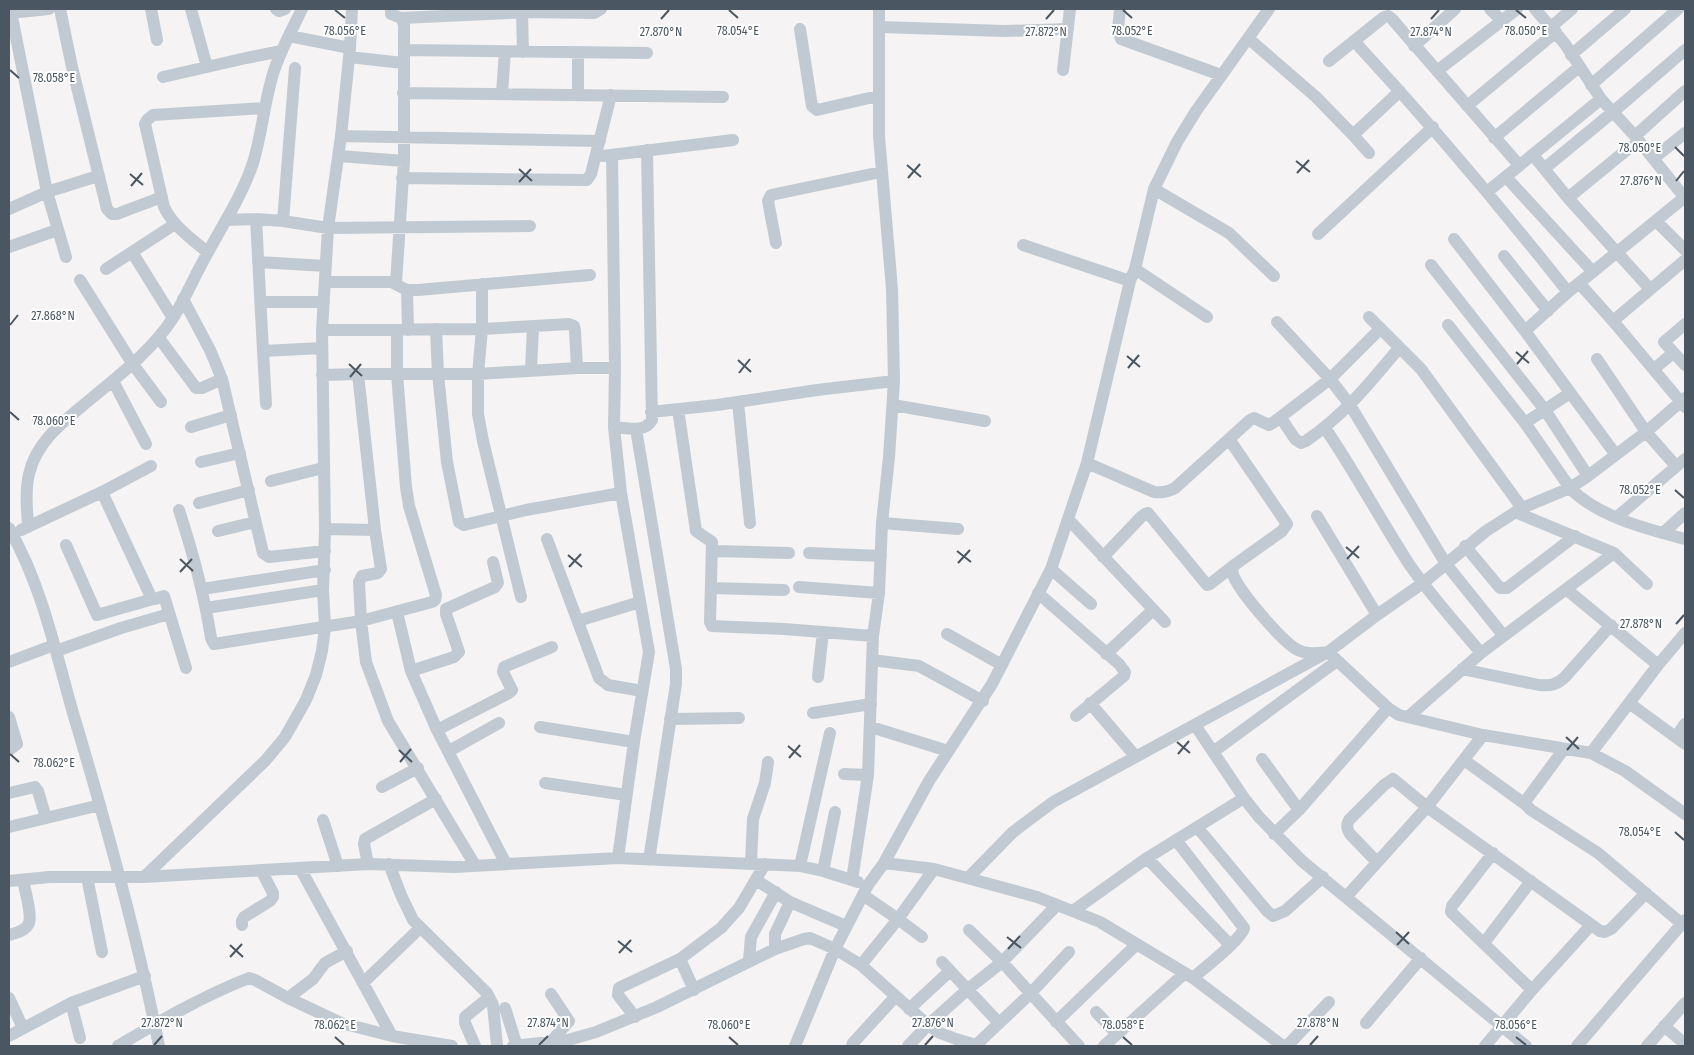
<svg xmlns="http://www.w3.org/2000/svg" width="1694" height="1055" viewBox="0 0 1694 1055" font-family="'Fira Sans Condensed',sans-serif">
	<style>
		.lines { fill: none; stroke-linecap: round; stroke-linejoin: round }
		.minor { stroke: #c1cad2; stroke-width: 12 }
		.ticks { fill: none; stroke: #4a5661; stroke-width: 2 }
		.ticks-label { font-size: 12px; text-anchor: middle; fill: #4a5661; stroke: #fff; stroke-width: 4; stroke-linejoin: round; paint-order: stroke }
	</style>
	<rect width="100%" height="100%" fill="#f5f3f3"/>
	<g class="lines">
		<path class="minor" d="M60 9 72 67 107 209 112 214H117L162 197
			M151 9 157 40
			M191 9 207 67
			M276 9 279 11 285 9
			M391 9V14L401 18 404 24V161L396 283
			M1120 9 1118 29 1121 39 1221 75
			M1490 9 1502 21
			M1535 9 1565 44 1601 99 1635 136 1685 198
			M11 12 47 192 66 257
			M9 13 49 9
			M522 13 523 52
			M401 18 531 12 594 13 601 9
			M880 27 1005 31 1068 29
			M1551 27 1572 9
			M800 29 812 106 817 110 878 96
			M289 36 350 48
			M1248 38 1316 97 1353 135
			M1354 41C1429 122 1500 206 1568 292
			M1414 46 1455 9
			M404 50 647 53
			M578 53V94
			M1571 55 1625 9
			M349 57 403 63
			M1329 61 1384 17 1388 16 1392 19 1519 165
			M1063 70 1070 9
			M1437 71 1517 9
			M163 77 246 58 282 51
			M1591 85 1678 9
			M403 93 723 97
			M502 93 505 52
			M1467 106 1556 32
			M341 136 600 141
			M1635 136 1685 91
			M1494 138 1579 67
			M1369 153 1353 135 1400 91
			M612 155 615 368 614 427 621 493 649 652 634 742 618 858
			M1533 155 1568 198 1650 289
			M339 156 404 161
			M603 156 733 140
			M1654 158 1685 133
			M1545 168 1613 112 1685 50
			M1506 177 1593 272
			M402 178 587 180 591 174 611 95
			M1154 189 1229 233 1274 276
			M1487 192 1601 99
			M1568 198 1629 148 1640 142
			M9 209 47 192 98 176
			M256 219 263 351
			M227 220 256 219 283 221 328 228 530 226
			M283 221 295 68
			M1656 221 1685 250
			M1318 234 1433 127
			M1454 239 1525 331 1616 455
			M776 243 768 201 771 195 881 172
			M1023 245 1130 281
			M9 247 57 230
			M132 252 173 318
			M207 252C192 239 173 226 164 207L145 124 147 120 153 115 265 108
			M1504 256 1548 311
			M258 262 326 266
			M1431 265 1545 410 1588 476
			M106 269 175 224
			M1135 269 1207 317
			M80 280 132 363 161 402
			M325 282H391L407 290H418L590 275
			M1579 283 1613 321 1685 407
			M482 284V329L478 374V414L483 441 521 597
			M407 290 408 330
			M183 299 210 350 222 379 263 553 269 557 325 551
			M261 302H324
			M1369 317 1421 369 1522 508
			M1613 321 1685 260
			M1277 322 1330 379 1350 405 1446 564 1503 635
			M1685 324 1664 342 1685 365
			M1448 325 1525 423 1570 488C1598 517 1647 529 1685 539
			M436 329 438 374 447 462 459 522 464 525 526 510 621 493
			M322 330 482 329 569 324 574 326 575 331 577 368
			M1525 331 1568 292 1685 197
			M159 338 196 388H202L222 379
			M1597 359 1646 432 1676 466
			M1654 369 1673 353
			M531 370 533 327
			M322 375 358 374
			M113 381 146 444
			M738 402 750 523
			M266 404 263 351 322 348
			M893 405 985 421
			M678 409 696 531 712 542 710 622 712 626 784 629 873 636
			M651 412 717 405 817 390 894 381
			M1281 418 1295 439 1301 443 1306 441C1346 413 1369 384 1399 348
			M1525 423 1570 393
			M191 427 231 415
			M614 427C627 428 645 433 652 420L647 150
			M1325 428C1355 472 1380 519 1409 564 1430 595 1456 623 1481 653
			M636 429 676 669V684L649 860
			M1229 439 1287 524 1282 531 1233 566C1232 570 1232 573 1234 577 1241 593 1283 643 1298 650 1307 655 1318 653 1328 652L1388 708 1399 715 1483 735 1591 753 1625 771 1685 814
			M201 462 240 453
			M1087 463 1154 492C1162 493 1168 492 1175 488L1250 420 1254 418 1269 425 1274 422 1330 379 1380 329
			M271 481 323 468
			M102 492 151 597 155 599 164 596 186 668
			M199 503 249 490
			M179 510C193 553 204 593 211 638L214 644 361 621 432 602 435 600 436 595 409 506 406 487 397 374V331
			M1515 512 1614 553 1647 584
			M1317 516 1377 615
			M1617 517 1685 459
			M1069 520 1165 622
			M882 523 958 529
			M28 527C27 509 25 491 29 474 37 439 67 419 93 397 121 374 153 349 173 318 186 297 195 275 207 254 223 224 242 196 253 163 262 134 264 103 273 74 280 51 292 30 302 9
			M9 528C42 586 55 650 73 713 106 823 137 934 159 1046
			M325 529 375 530
			M21 530 102 492 151 466
			M218 531 255 522
			M1663 533 1685 513
			M547 539 599 678 608 685 642 691
			M66 545 97 615 153 599
			M1465 546 1500 588H1507L1575 536
			M712 551 789 553
			M809 553 881 556
			M1103 557 1141 517 1145 514 1148 513 1207 585 1210 584 1233 566
			M1051 569 1091 604
			M799 587 879 593
			M711 588 784 590
			M202 589 325 570
			M1566 589 1658 665
			M1038 593 1119 664 1125 672 1124 676 1076 716
			M206 608 323 590
			M397 612 411 671 437 730 506 864
			M578 621 640 602
			M947 634 1002 665
			M56 651 121 628 169 614
			M1106 654 1153 610
			M872 660 919 666 983 701
			M9 662 54 645
			M1462 669 1539 685C1550 686 1557 685 1565 677L1611 625
			M411 671 454 657 459 652 446 614V609L495 587 498 583 493 562
			M818 677 823 632
			M1090 703 1136 757
			M1629 703 1685 744
			M813 713 871 704
			M9 717 17 744 9 750
			M1408 717 1481 653 1614 553
			M670 719 739 718
			M1195 725 1244 798 1259 817 1302 861 1526 1046
			M540 727 634 742
			M871 727 948 751
			M437 730 509 693 512 690 503 672 504 667 552 647
			M1676 737 1685 724
			M1564 749 1527 799 1526 805 1531 810 1598 853 1682 924
			M449 751 499 723
			M1213 752 1337 661
			M1591 753 1658 665 1685 633
			M1262 759 1299 810
			M1464 760 1526 805
			M844 774 868 775
			M545 783 626 795
			M382 787 418 768
			M9 793 35 787 38 791 46 818
			M323 820 338 866
			M9 827 100 805
			M1197 827 1267 911 1273 916 1285 911 1323 877
			M1274 834 1299 810 1388 708
			M1176 840 1244 928C1241 940 1204 968 1193 978
			M1493 853 1452 906 1451 912 1532 990
			M1147 858 1230 945
			M1377 862 1350 834C1347 829 1346 826 1349 820L1384 785 1393 779 1427 807 1600 931 1605 932 1611 929 1646 893
			M751 863 753 819 765 783 768 762
			M884 863 934 869 1037 897 1100 922 1193 978 1283 1046
			M368 864 364 844 365 839 436 799
			M389 864 401 895 413 920 487 993V999L465 1017V1023L475 1046
			M475 865 388 721 366 662 361 621 359 582 362 576 378 573 381 569 375 530 358 374H478L577 368H615
			M800 866 830 733
			M300 868 392 1036
			M823 871 835 812
			M87 877 102 952
			M144 877 265 761 285 737 306 700 316 675 322 651 325 627 323 590 325 529 322 330 328 228 341 136 350 48 352 9
			M968 878 1013 832 1053 802 1328 652 1377 615 1423 583 1486 531 1522 508 1570 488 1588 476 1646 432 1685 398
			M756 880 790 902 846 926
			M852 880 868 775 873 636 879 593 882 523 889 457 894 381 892 289 879 136V9
			M9 881 49 877H144L368 864 454 867 618 858 800 866 823 871 858 882
			M863 895 898 919 922 937
			M1346 897 1427 807 1483 735
			M1073 911 1147 858 1244 798
			M242 925V921L244 917 270 901 273 897V893L261 870
			M969 930 1002 962 1079 1046
			M9 935C16 933 26 931 29 923 32 915 25 890 23 880
			M1484 943 1531 881
			M775 949V934L790 902
			M680 959 694 990
			M749 961 751 937 776 892
			M942 962 999 1023
			M861 965 898 919 934 869
			M364 982 420 928
			M488 995 493 1005 497 1046
			M9 998 23 1028
			M288 998 313 979 325 963 347 951
			M71 1003 80 1038
			M505 1008 517 1046
			M909 1009 950 971
			M1096 1012 1117 1034
			M635 1017 618 995 619 988 680 959 721 928 739 908 765 864
			M1056 1022 1137 944
			M1366 1023 1421 958
			M1664 1026 1685 1044
			M9 1036 71 1003 145 976
			M550 1043 569 1021 551 994
			M118 1046C160 1021 203 996 249 978L255 980 288 998 341 1023 392 1036 452 1046
			M513 1046 568 1040 596 1032 657 1007 775 949 804 939 810 938 835 949 861 965 928 1025 940 1033 956 1039 980 1046
			M795 1046 835 949 868 885 884 863 929 781 992 684 1051 569 1087 463 1130 281 1135 269 1154 189 1177 142 1196 111 1269 9
			M852 1046 853 1043 895 997
			M908 1046 928 1025 968 989 1002 962 1057 905
			M975 1046 1031 993 1069 952
			M1104 1046 1185 973
			M1287 1046 1329 1002
			M1485 1046 1532 990 1591 925
			M1577 1046 1685 920
			M1647 1046 1685 1003"/>
	</g>
	<path class="ticks" d="M335 10 345 18M729 10 738 18M1123 10 1132 18M1516 10 1526 18M661 19 669 10M1046 19 1054 10M1431 19 1439 10M10 70 19 78M1675 147 1684 156M1296 161 1310 172M907 165 921 177M519 169 532 181M1297 173 1309 160M130 174 143 185M908 178 920 164M1676 181 1684 171M519 182 531 169M131 186 142 173M10 325 18 315M1516 352 1529 363M1127 356 1140 367M738 360 751 372M349 364 362 376M1517 364 1528 351M1128 368 1139 355M739 373 750 359M350 377 361 364M10 412 19 420M1675 490 1684 498M1346 547 1359 558M957 551 971 562M568 555 582 567M180 559 193 571M1347 559 1359 546M958 563 970 550M569 567 581 554M180 572 192 559M1676 624 1684 615M1566 737 1579 749M1177 742 1190 753M788 746 801 757M399 750 412 762M1567 750 1578 737M10 754 19 762M1178 754 1189 741M789 758 800 745M400 762 411 749M1675 832 1684 840M1396 932 1409 944M1007 937 1021 948M618 941 632 952M230 945 243 957M1397 945 1409 932M1008 949 1020 936M619 953 631 940M230 957 242 944M335 1037 344 1045M729 1037 738 1045M1123 1037 1132 1045M1516 1037 1526 1045M154 1045 162 1036M539 1045 548 1036M925 1045 933 1036M1310 1045 1318 1036"/>
	<g class="ticks-label">
		<text x="345" y="35">78.056°E</text>
		<text x="738" y="35">78.054°E</text>
		<text x="1132" y="35">78.052°E</text>
		<text x="1526" y="35">78.050°E</text>
		<text x="661" y="36">27.870°N</text>
		<text x="1046" y="36">27.872°N</text>
		<text x="1431" y="36">27.874°N</text>
		<text x="54" y="82">78.058°E</text>
		<text x="1640" y="152">78.050°E</text>
		<text x="1641" y="185">27.876°N</text>
		<text x="53" y="320">27.868°N</text>
		<text x="54" y="425">78.060°E</text>
		<text x="1640" y="494">78.052°E</text>
		<text x="1641" y="628">27.878°N</text>
		<text x="54" y="767">78.062°E</text>
		<text x="1640" y="836">78.054°E</text>
		<text x="162" y="1027">27.872°N</text>
		<text x="548" y="1027">27.874°N</text>
		<text x="933" y="1027">27.876°N</text>
		<text x="1318" y="1027">27.878°N</text>
		<text x="335" y="1029">78.062°E</text>
		<text x="729" y="1029">78.060°E</text>
		<text x="1123" y="1029">78.058°E</text>
		<text x="1516" y="1029">78.056°E</text>
	</g>
	<rect width="1694" height="1055" fill="none" stroke="#4a5661" stroke-width="20"/>
</svg>
